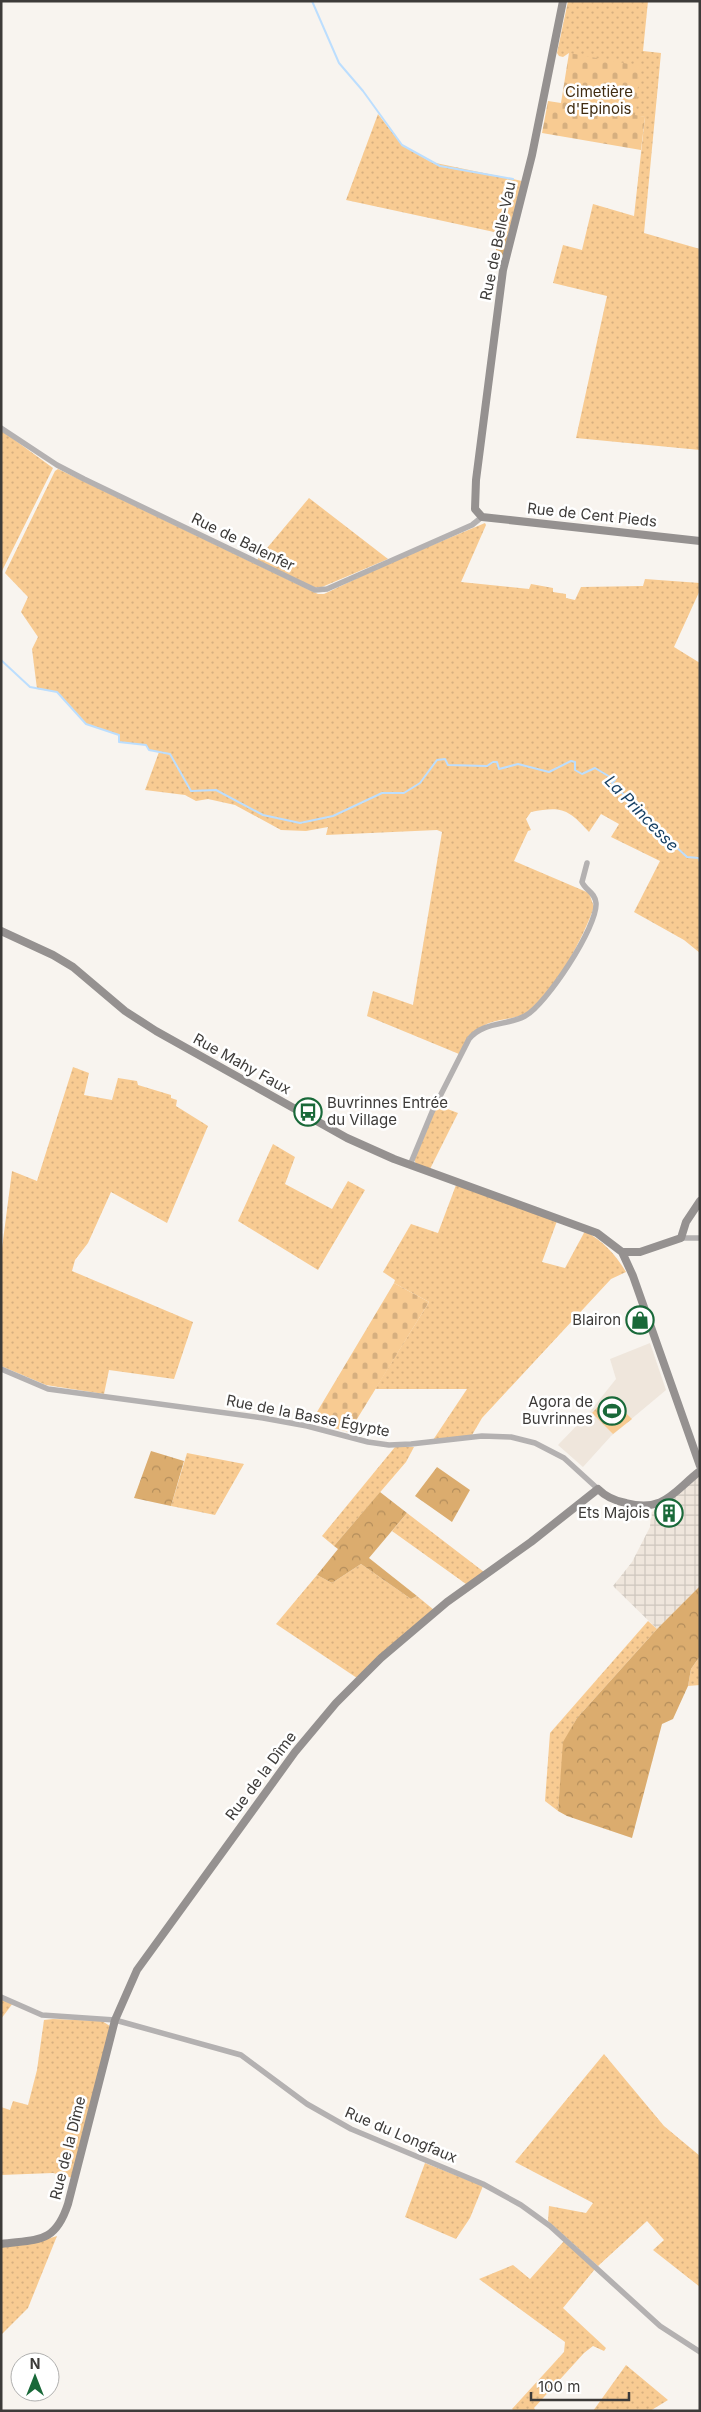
<svg xmlns="http://www.w3.org/2000/svg" width="701" height="2412" viewBox="0 0 701 2412" font-family="Inter,sans-serif">
	<style>
		.built { fill: #efe6dc }
		.industrial { fill: url(#industrial-grid) }
		.grass { fill: url(#grass-dots) }
		.forest { fill: url(#forest-crowns) }
		.cemetery { fill: url(#cemetery-stones) }
		.park { fill: url(#park-crowns) }
		.pitch { fill: #f8cb92 }
		.lines { fill: none; stroke-linecap: round; stroke-linejoin: round }
		.stream { stroke: #bcdefe; stroke-width: 2 }
		.street { stroke: #b4b1b1; stroke-width: 5.5 }
		.secondary { stroke: #959190; stroke-width: 8 }
		.labels { text-anchor: middle; stroke-width: 5; stroke-linejoin: round; paint-order: stroke }
		.park-label { font-size: 15px; fill: #402c11; stroke: #fff }
		.street-label { font-size: 15px; fill: #3d3b39; stroke: #fff }
		.poi-label { font-size: 15px; fill: #3d3b39; stroke: #fff; text-anchor: end }
		.water-label { font-size: 16px; font-style: italic; fill: #184164; stroke: #fff }
	</style>
	<defs>
		<pattern id="industrial-grid" width="8" height="8" patternUnits="userSpaceOnUse" patternTransform="scale(1.25)"><rect width="8" height="8" fill="#efe6dc"/><path d="M0 4h8M4 0v8" fill="none" stroke="#cec6be"/></pattern>
		<pattern id="grass-dots" width="8" height="8" patternUnits="userSpaceOnUse" patternTransform="scale(1.25)"><rect width="8" height="8" fill="#f8cb92"/><path d="M2 2h.1M6 6h.1" fill="none" stroke="#d6af7f" stroke-width="1.8" stroke-linecap="round"/></pattern>
		<pattern id="forest-crowns" width="20" height="18" patternUnits="userSpaceOnUse" patternTransform="scale(1.25)"><rect width="20" height="18" fill="#dbac6e"/><path d="M2 6a3 3 0 1 1 6 0M12 15a3 3 0 1 1 6 0" fill="none" stroke="#b38d5b"/></pattern>
		<pattern id="cemetery-stones" width="16" height="16" patternUnits="userSpaceOnUse" patternTransform="scale(1.25)"><rect width="16" height="16" fill="#f8cb92"/><path d="M2 7V4a2 2 0 0 1 4 0v3zM10 15v-3a2 2 0 0 1 4 0v3z" fill="#d6af7f"/></pattern>
		<pattern id="park-crowns" width="20" height="18" patternUnits="userSpaceOnUse" patternTransform="scale(1.25)"><rect width="20" height="18" fill="#f8cb92"/><path d="M2 6a3 3 0 1 1 6 0M12 15a3 3 0 1 1 6 0" fill="none" stroke="#d6af7f"/></pattern>
	</defs>
	<rect width="100%" height="100%" fill="#f8f4ef"/>
	<path class="built" d="M650 1343 666 1390 611 1436 583 1467 558 1445 588 1414 616 1379 610 1359Z"/>
	<path class="industrial" d="M699 1474 700 1586 657 1629 613 1586 632 1562 650 1527 651 1513Z"/>
	<path class="grass" d="M568 1H648L643 51 661 53 644 233 700 249V450L576 438 607 296 553 283 563 245 582 250 593 204 634 216 645 117 635 116 569 53 563 57 559 56 557 53Z
		M378 114 402 145 431 162 522 181 508 235 346 200Z
		M1 430 53 468 1 573Z
		M58 469 318 594H324L387 564 485 523 486 525 461 582 529 589 531 584 553 588V592L566 594V598L575 600 581 587 643 586 645 579 700 583V590L674 647 700 663V953L684 940 634 912 660 861 611 837 619 824 601 814 589 832C568 809 562 806 531 812L526 819 531 830 528 831 514 861 589 893 594 907C583 938 557 987 532 1009 518 1021 500 1017 485 1025 475 1030 466 1046 459 1054L367 1016 373 991 413 1005 442 832 437 830 326 835 328 827 306 831 281 830 235 805 208 799 196 801 185 795 145 790 159 752 149 750 146 745 119 742V735L86 724 57 692 37 689 32 649 38 637 21 612 28 597 5 573 55 471Z
		M309 498 388 559 322 587H313L257 560Z
		M73 1067 89 1073 84 1095 112 1100 118 1078 137 1081 138 1085 171 1095V1098L177 1100 176 1106 208 1126 167 1223 111 1192 88 1243 75 1260 72 1271 193 1322 174 1379 109 1370 104 1394 46 1385 1 1366V1256L12 1171 37 1181Z
		M437 1105 458 1113 430 1169 416 1164 414 1159Z
		M273 1144 295 1157 285 1184 332 1209 348 1181 365 1190 318 1270 238 1221Z
		M456 1185 557 1221 542 1262 565 1268 585 1231C604 1242 615 1254 626 1272L611 1279 482 1418 472 1435 433 1440 467 1389H375L429 1302 394 1283 395 1280 383 1272 411 1224 438 1233Z
		M395 1447H414L406 1462 334 1546 322 1536Z
		M187 1453 244 1464 215 1515 171 1506Z
		M407 1513 484 1572 466 1584 392 1531Z
		M361 1564 411 1599 417 1596 434 1610 357 1678 276 1624 317 1575 332 1583Z
		M648 1621 657 1629 577 1718 564 1742 558 1811 545 1801 550 1733Z
		M700 1656V1685L688 1686 691 1669Z
		M1 1999 13 2003 1 2019Z
		M53 2019 102 2021 110 2026 73 2178 53 2173 1 2175V2107L10 2110 13 2101 28 2105 37 2070 44 2020Z
		M604 2054 664 2126 700 2156V2287L653 2250 664 2240 647 2221 598 2266 548 2221 549 2206 586 2213 593 2203 515 2162Z
		M425 2163 483 2186 470 2218 456 2239 405 2217Z
		M57 2236 28 2308 1 2335V2247L34 2243Z
		M564 2241 595 2269 563 2308 606 2348 604 2351 593 2346 584 2353 534 2408 536 2411H514L512 2409 564 2352 565 2342 479 2279 513 2265 530 2279Z
		M626 2365 668 2400 650 2411H593Z"/>
	<path class="forest" d="M498 232 508 235 502 259H495Z
		M151 1451 184 1461 171 1506 134 1498Z
		M437 1467 470 1490 452 1522 415 1496Z
		M380 1492 407 1513 369 1558 417 1596 411 1599 361 1564 332 1583 317 1575 338 1549 334 1546Z
		M700 1586V1656L691 1669 688 1686 673 1719 662 1724 632 1838 567 1816 558 1811 563 1742 577 1718 657 1629Z"/>
	<path class="cemetery" d="M569 53 640 66 635 115 645 117 641 150 542 133 548 101 561 103Z
		M394 1283 429 1302 349 1432 311 1422Z"/>
	<path class="park" d="M608 1396 632 1419 613 1434 592 1413Z"/>
	<path class="pitch" d="M609 1399 625 1415 617 1423 600 1407Z"/>
	<g class="lines">
		<path class="stream" d="M312 1 339 63 363 91 402 145 440 166 513 179
			M1 660 30 687 57 692 86 724 119 735V742L146 745 149 750 170 754 191 791 216 790 263 815 300 823 333 816 382 793H404L420 783 437 760 445 759 448 765 487 766 493 762H497L499 769 518 764 549 772 571 761 575 762V770L582 774 595 768 615 780 612 783 659 829 663 839 674 845 687 857 699 858 700 862"/>
		<path class="street" d="M1 428 57 465 84 479 315 590 327 589 472 525 482 517
			M410 1165 432 1112 469 1039C484 1021 507 1026 525 1016 546 1005 598 926 596 903 595 892 585 890 582 882L587 863
			M681 1238H700
			M1 1369 48 1389 263 1418 307 1426 368 1442 389 1445 411 1444 482 1436 511 1437 535 1443 564 1458 598 1489
			M1 1997 42 2015 115 2020 241 2055 307 2104 351 2129 483 2184 521 2205 550 2226 660 2326 700 2352"/>
		<path class="secondary" d="M563 1 532 155 503 270 476 480 475 509 482 517 700 541
			M1 931 53 955 73 967 125 1011 156 1031 347 1138 394 1159 597 1233 622 1252 633 1276 700 1466
			M622 1252H640L681 1238 686 1222 700 1201
			M1 2244C38 2239 55 2244 68 2204L115 2020 137 1970 295 1752 336 1703 381 1658 447 1602 531 1542 598 1489C606 1497 615 1501 626 1503 664 1513 673 1492 700 1471"/>
	</g>
	<defs>
		<g id="bus-ring" transform="scale(1.4375)"><circle r="9.5" fill="#fff" stroke="#196939" stroke-width="1.5"/><path d="M-5-6H5V4H4V6H2V4H-2V6H-4V4H-5ZM-3.5-4V0h7V-4ZM-3.5 1.2v1.5H-2V1.2ZM2 1.2v1.5H3.5V1.2Z" fill="#196939"/></g>
		<g id="shop-ring" transform="scale(1.4375)"><circle r="9.5" fill="#fff" stroke="#196939" stroke-width="1.5"/><path d="M-5-2.5h2.3a2.7 3.5 0 0 1 5.4 0H5L5.5 6h-11ZM-1.5-2.5h3a1.5 2.3 0 0 0-3 0Z" fill="#196939"/></g>
		<g id="stadium-ring" transform="scale(1.4375)"><circle r="9.5" fill="#fff" stroke="#196939" stroke-width="1.5"/><path d="M0-5a6.5 5 0 1 0 0 10a6.5 5 0 1 0 0-10ZM-3.5-1.8h7v3.6h-7Z" fill="#196939"/></g>
		<g id="building-ring" transform="scale(1.4375)"><circle r="9.5" fill="#fff" stroke="#196939" stroke-width="1.5"/><path d="M-4-6H4V6H1V3H-1V6H-4ZM-2.5-4.3h1.7v1.8h-1.7ZM.8-4.3h1.7v1.8H.8ZM-2.5-1h1.7V.8h-1.7ZM.8-1h1.7V.8H.8Z" fill="#196939"/></g>
	</defs>
	<g fill-rule="evenodd">
		<use href="#bus-ring" x="308" y="1112"/>
		<use href="#shop-ring" x="640" y="1320"/>
		<use href="#stadium-ring" x="612" y="1411"/>
		<use href="#building-ring" x="669" y="1513"/>
	</g>
	<g class="labels">
		<g class="park-label">
			<text x="599" y="97">Cimetière<tspan x="599" dy="17">d'Epinois</tspan></text>
		</g>
		<g class="street-label">
			<text transform="translate(498 241) rotate(-78)" y="5">Rue de Belle-Vau</text>
			<text transform="translate(592 515) rotate(6)" y="5">Rue de Cent Pieds</text>
			<text transform="translate(243 542) rotate(26)" y="5">Rue de Balenfer</text>
			<text transform="translate(242 1064) rotate(29)" y="5">Rue Mahy Faux</text>
			<text transform="translate(308 1416) rotate(11)" y="5">Rue de la Basse Égypte</text>
			<text transform="translate(261 1776) rotate(-53)" y="5">Rue de la Dîme</text>
			<text transform="translate(401 2135) rotate(23)" y="5">Rue du Longfaux</text>
			<text transform="translate(68 2148) rotate(-76)" y="5">Rue de la Dîme</text>
		</g>
		<g class="poi-label">
			<text x="327" y="1108" text-anchor="start">Buvrinnes Entrée<tspan x="327" dy="17">du Village</tspan></text>
			<text x="621" y="1325">Blairon</text>
			<text x="593" y="1407">Agora de<tspan x="593" dy="17">Buvrinnes</tspan></text>
			<text x="650" y="1518">Ets Majois</text>
		</g>
		<g class="water-label">
			<text transform="translate(642 813) rotate(46)" y="6">La Princesse</text>
		</g>
	</g>
	<rect width="701" height="2412" fill="none" stroke="#3d3b39" stroke-width="5"/>
	<g transform="translate(35 2377)"><circle r="24" fill="#ffffff" stroke="#b1b1b0"/>
	<path d="M0-4L9 19L0 12L-9 19Z" fill="#196939"/>
	<text y="-8" font-size="14" font-weight="bold" text-anchor="middle" fill="#3d3b39">N</text>
	</g>
	<path d="M531 2392v8h98v-8" fill="none" stroke="#3d3b39" stroke-width="2.5"/>
	<text x="538" y="2392" font-size="15" fill="#3d3b39" stroke="#ffffff" stroke-width="4" paint-order="stroke">100 m</text>
</svg>
